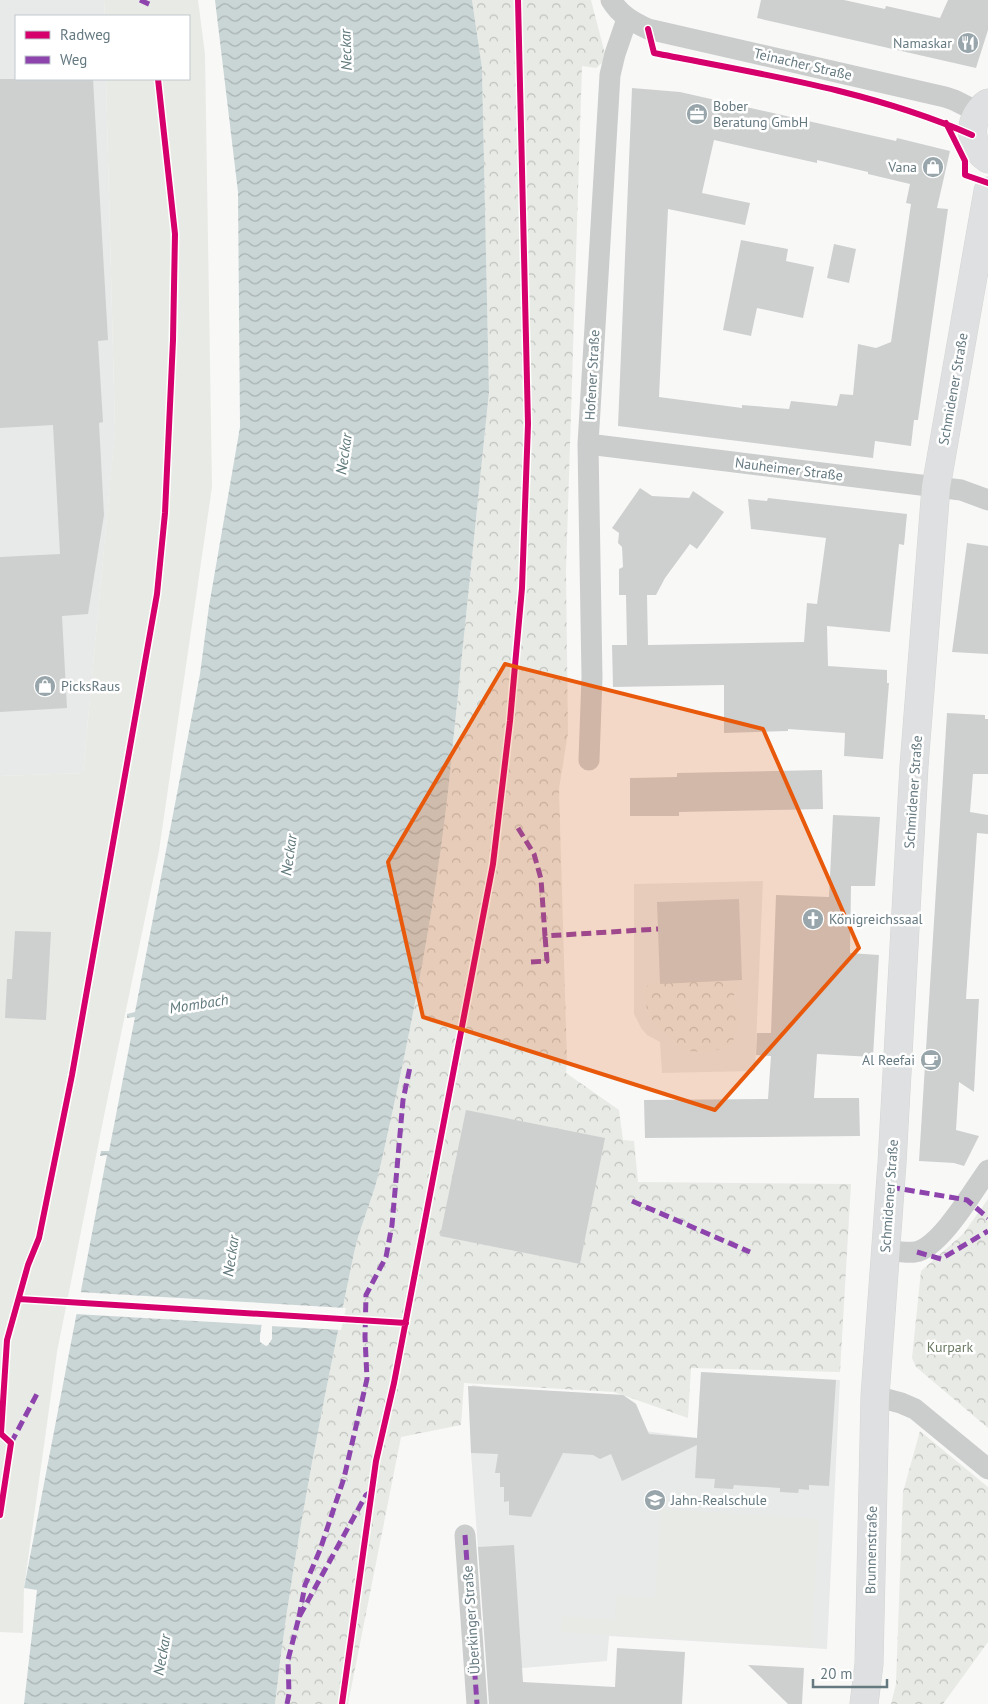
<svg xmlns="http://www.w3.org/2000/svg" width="988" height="1704" viewBox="0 0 988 1704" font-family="'PT Sans',sans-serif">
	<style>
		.built { fill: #e8e9e9 }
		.green { fill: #e8eae5 }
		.park { fill: url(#park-crowns) }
		.water { fill: url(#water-waves); fill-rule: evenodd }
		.pier { fill: #f8f8f7 }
		.building { fill: #ced0d0; fill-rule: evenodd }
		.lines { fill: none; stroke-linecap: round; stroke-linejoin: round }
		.secondary-casing { stroke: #d4d5d5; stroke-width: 29 }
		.street { stroke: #cbcdcd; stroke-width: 21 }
		.secondary { stroke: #dfe0e1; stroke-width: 28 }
		.quiet { stroke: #8e44ad; stroke-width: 5; stroke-dasharray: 10 5; stroke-linecap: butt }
		.cycleway-casing { stroke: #fff; stroke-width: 9 }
		.cycleway { stroke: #d6006c; stroke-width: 6 }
		.marked { fill: #e8590c; fill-opacity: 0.2; stroke: #e8590c; stroke-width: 4; stroke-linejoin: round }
		.labels { text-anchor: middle; stroke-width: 5; stroke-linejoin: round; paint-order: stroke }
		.poi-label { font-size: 14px; fill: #657981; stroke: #fff; text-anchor: start }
		.street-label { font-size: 14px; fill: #657981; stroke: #fff }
		.park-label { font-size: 14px; fill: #6b7963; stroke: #fff }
		.water-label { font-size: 15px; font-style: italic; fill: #5f787b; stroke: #fff }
	</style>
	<defs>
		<pattern id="park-crowns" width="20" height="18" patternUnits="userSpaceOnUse" patternTransform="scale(1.25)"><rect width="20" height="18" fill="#e8eae5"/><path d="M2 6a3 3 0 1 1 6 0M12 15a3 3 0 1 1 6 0" fill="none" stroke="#c0c2bf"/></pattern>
		<pattern id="water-waves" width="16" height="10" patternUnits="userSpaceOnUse" patternTransform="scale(1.25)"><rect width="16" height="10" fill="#cad5d6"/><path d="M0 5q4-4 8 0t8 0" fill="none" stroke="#a8b2b3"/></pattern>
	</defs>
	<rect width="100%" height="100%" fill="#f8f8f7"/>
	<path class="built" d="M0 0H104L105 16H16V79H106L115 431 83 773 0 776Z
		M763 881 755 1071 662 1073 660 1042 647 1035 641 1028 634 1014V884Z
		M701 1372 840 1380 827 1649 609 1636 607 1661 487 1671 471 1453 472 1385 492 1388 623 1395 636 1404 645 1431 697 1438Z"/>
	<path class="green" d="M104 0H198L205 54 212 487 159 851 105 1111 57 1352 24 1588 23 1633 0 1632V776L83 773 115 430 106 79H189V16H105Z
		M661 1509 819 1519 811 1647 561 1632 562 1616 615 1620 616 1596 655 1598Z"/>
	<path class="park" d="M472 0H591L605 54 602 63 596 68 582 66 566 571 568 733 559 789 567 1060 566 1073 619 1110 623 1140 634 1141 638 1182 851 1184 840 1372 691 1368 688 1418 614 1392 464 1383 461 1425 401 1437 348 1704H275C292 1552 323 1403 354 1253 359 1231 368 1209 375 1187 380 1169 384 1150 388 1132 413 1020 435 906 448 792L489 392 482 68Z
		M708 980 739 983 733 998 742 1016 731 1046 710 1052 684 1051 660 1030 648 1014 643 991 650 983Z
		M988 1199V1428L916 1367 912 1358 921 1271 963 1234Z
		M920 1431 988 1487V1642L943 1704H891L896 1684 903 1492Z"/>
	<path class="water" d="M215 0H472L482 68 489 392 448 792C435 906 413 1020 388 1132 384 1150 380 1169 375 1187 368 1209 359 1231 354 1253 323 1403 292 1552 275 1704H24L37 1590 24 1588 107 1155 100 1156 101 1151H109L135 1017 127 1018V1014L135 1012 200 674 209 606 240 427 238 192ZM270 1307 272 1310V1339L268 1345 266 1346 260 1342V1335L264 1310Z"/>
	<path class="pier" d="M79 1292 246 1302 346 1308 341 1330 270 1326 269 1309 267 1311 264 1325 75 1314Z"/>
	<path class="building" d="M761 0H844L885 9 886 6 940 18 948 0H988V30L976 68 757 18Z
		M0 79H93L108 340 98 341 103 422 99 423 104 515 88 614 62 616 67 708 0 712V557L60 554 53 425 0 428Z
		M632 88 680 92 896 141 897 138 950 151 937 208 948 209 918 420H914L911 446 875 441 873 458 618 426ZM714 140 817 163V160L868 172V174L910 184 906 203 911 204 891 342 876 348 858 344 853 395 840 394 837 406 791 401 789 409 742 405V408L659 397 668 209 745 225 750 203 702 193Z
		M741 240 788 249 786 261 814 267 803 318 757 308 751 336 723 330Z
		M834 244 856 249 849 283 827 278Z
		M640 488 652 496 689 498 693 491 724 512 697 549 690 544 665 578 656 595H647L648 645 804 642 807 603 817 604 826 538 751 529 748 499 767 501 768 498 907 514 904 545 899 544 890 632 827 626 828 666 887 670V683H889L883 759 844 756 845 733 788 729V731L724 733V685L613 687 612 645H627L626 595H619V569L623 567 622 547 618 543 619 533 612 528Z
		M967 543 988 546V654L952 652Z
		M947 713 985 715V719H988V774H973L970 812 988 815V834L977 833 966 999H979L974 1092 959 1082 956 1130 979 1136 964 1166 954 1163 919 1161Z
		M822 770 823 809 679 812V816H630V778L677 777V773Z
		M833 815 880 817 875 886H851L850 953 879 955 873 1057 817 1054 814 1098H859L860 1136 645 1138 644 1100 768 1099 771 1056 756 1055 757 1033H771L776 895 829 897Z
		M739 899 742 980 660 984 657 902Z
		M15 931 51 932 46 1020 5 1018 7 979H12Z
		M466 1110 605 1138 580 1264 440 1236Z
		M701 1372 836 1380 829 1486 809 1485V1490L799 1489 798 1493 780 1492V1488L734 1485 733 1489 714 1488 715 1479 695 1478 697 1445 622 1481 611 1454 600 1459 593 1455 563 1453 531 1517 509 1515V1501L504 1502V1487H500V1473H495L498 1454 471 1453 468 1386 623 1395 636 1404 649 1434 697 1438Z
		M514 1545 523 1682 615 1687 617 1648 685 1652 682 1704H489L478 1547Z
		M748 1665 804 1668 802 1704H788Z"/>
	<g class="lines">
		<g class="secondary-casing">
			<path id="secondary" d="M988 103C968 117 967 145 988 159
				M864 1704 869 1664 875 1396 892 1163 914 766 936 487 988 191"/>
		</g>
		<path class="street" d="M611 0C620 15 633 22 648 29L945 97 954 100 978 112
			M588 444 961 490 988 500
			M589 760 592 677 588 444 610 75 615 54 627 19
			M884 1250C894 1251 905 1253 915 1252 940 1248 973 1191 988 1170
			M875 1396 901 1403 915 1409 988 1469
			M465 1535 477 1704"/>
		<use href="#secondary" class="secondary"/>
		<path class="quiet" d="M140 0 151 5
			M518 828 534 854 541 879 545 936 658 929
			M531 962 547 961 545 936
			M890 1187 967 1200 988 1218
			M632 1201 750 1252
			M917 1252 941 1259 988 1231
			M11 1443 38 1392
			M465 1535 477 1704
			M299 1617 305 1585 320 1550 344 1478 367 1379 365 1337 366 1295 386 1257 392 1225 403 1100 410 1067
			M287 1704 289 1694 288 1660 299 1617 366 1495 372 1491"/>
		<g class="cycleway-casing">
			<path id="cycleway" d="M648 29 654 53C761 74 872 91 972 135
				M946 123 965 161V175L988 183
				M19 1299 406 1323
				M0 1433 11 1443 0 1515
				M1 1433 7 1340 28 1265 39 1238 72 1075 157 594 165 513 173 340 175 234 158 79
				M342 1704 376 1461 394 1383 493 864 510 721 522 588 528 424 518 0"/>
		</g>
		<use href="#cycleway" class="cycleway"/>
	</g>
	<path class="marked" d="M505 664 763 729 859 948 715 1110 423 1017 388 862Z"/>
	<defs>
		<g id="restaurant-disc" transform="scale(1.125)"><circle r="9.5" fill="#98a5aa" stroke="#fff"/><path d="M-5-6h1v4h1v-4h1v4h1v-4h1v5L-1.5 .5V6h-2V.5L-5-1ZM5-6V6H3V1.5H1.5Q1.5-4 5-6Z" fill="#fff"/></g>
		<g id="office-disc" transform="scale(1.125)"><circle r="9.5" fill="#98a5aa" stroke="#fff"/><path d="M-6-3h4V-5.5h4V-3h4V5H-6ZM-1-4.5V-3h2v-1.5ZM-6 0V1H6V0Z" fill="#fff"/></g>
		<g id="shop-disc" transform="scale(1.125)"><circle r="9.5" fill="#98a5aa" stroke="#fff"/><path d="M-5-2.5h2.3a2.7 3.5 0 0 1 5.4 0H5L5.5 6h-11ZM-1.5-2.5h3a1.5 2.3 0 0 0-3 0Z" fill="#fff"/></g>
		<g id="church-disc" transform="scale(1.125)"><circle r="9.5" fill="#98a5aa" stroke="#fff"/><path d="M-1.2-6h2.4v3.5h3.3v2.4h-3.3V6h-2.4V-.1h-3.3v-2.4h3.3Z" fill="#fff"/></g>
		<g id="cafe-disc" transform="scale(1.125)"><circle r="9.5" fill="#98a5aa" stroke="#fff"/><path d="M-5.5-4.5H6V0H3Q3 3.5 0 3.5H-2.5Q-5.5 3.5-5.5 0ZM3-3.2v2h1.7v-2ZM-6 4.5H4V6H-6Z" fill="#fff"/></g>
		<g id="school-disc" transform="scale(1.125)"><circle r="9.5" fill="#98a5aa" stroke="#fff"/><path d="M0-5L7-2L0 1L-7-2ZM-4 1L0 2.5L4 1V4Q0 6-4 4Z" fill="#fff"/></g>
	</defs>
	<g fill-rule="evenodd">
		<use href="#restaurant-disc" x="968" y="43"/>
		<use href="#office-disc" x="697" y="114"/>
		<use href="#shop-disc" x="933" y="167"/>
		<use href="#shop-disc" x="45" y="686"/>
		<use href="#church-disc" x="813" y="919"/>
		<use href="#cafe-disc" x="931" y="1060"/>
		<use href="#school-disc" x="655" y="1500"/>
	</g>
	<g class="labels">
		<g class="poi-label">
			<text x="952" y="48" text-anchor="end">Namaskar</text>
			<text x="713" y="111">Bober<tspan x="713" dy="16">Beratung GmbH</tspan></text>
			<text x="917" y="172" text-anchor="end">Vana</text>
			<text x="61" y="691">PicksRaus</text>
			<text x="829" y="924">Königreichssaal</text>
			<text x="915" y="1065" text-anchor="end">Al Reefai</text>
			<text x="671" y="1505">Jahn-Realschule</text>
		</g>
		<g class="street-label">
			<text transform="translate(803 64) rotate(13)" y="5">Teinacher Straße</text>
			<text transform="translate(592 375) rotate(-87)" y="5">Hofener Straße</text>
			<text transform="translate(953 389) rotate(-80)" y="5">Schmidener Straße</text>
			<text transform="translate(789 469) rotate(7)" y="5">Nauheimer Straße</text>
			<text transform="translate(913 792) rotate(-86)" y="5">Schmidener Straße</text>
			<text transform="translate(889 1196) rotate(-86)" y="5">Schmidener Straße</text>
			<text transform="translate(871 1550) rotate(-89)" y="5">Brunnenstraße</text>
			<text transform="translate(471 1620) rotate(-94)" y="5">Überkinger Straße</text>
		</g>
		<g class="park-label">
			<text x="950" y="1352">Kurpark</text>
		</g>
		<g class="water-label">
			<text transform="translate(346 50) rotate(-92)" y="5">Neckar</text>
			<text transform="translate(344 454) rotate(-82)" y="5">Neckar</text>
			<text transform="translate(289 855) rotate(-82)" y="5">Neckar</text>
			<text transform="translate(199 1004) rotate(-9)" y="5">Mombach</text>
			<text transform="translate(231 1256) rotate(-82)" y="5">Neckar</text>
			<text transform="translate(162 1655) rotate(-80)" y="5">Neckar</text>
		</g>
	</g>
	<rect x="15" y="15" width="175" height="65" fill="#ffffff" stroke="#c1c9cd"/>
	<rect x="25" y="31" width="25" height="8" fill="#d6006c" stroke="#c1c9cd"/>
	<text x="60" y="40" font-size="15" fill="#657981">Radweg</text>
	<rect x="25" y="56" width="25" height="8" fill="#8e44ad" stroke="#c1c9cd"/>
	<text x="60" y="65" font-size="15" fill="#657981">Weg</text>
	<path d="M813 1679v8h74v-8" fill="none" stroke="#657981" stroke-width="2.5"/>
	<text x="820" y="1679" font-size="15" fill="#657981" stroke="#ffffff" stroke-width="4" paint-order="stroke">20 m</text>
</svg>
